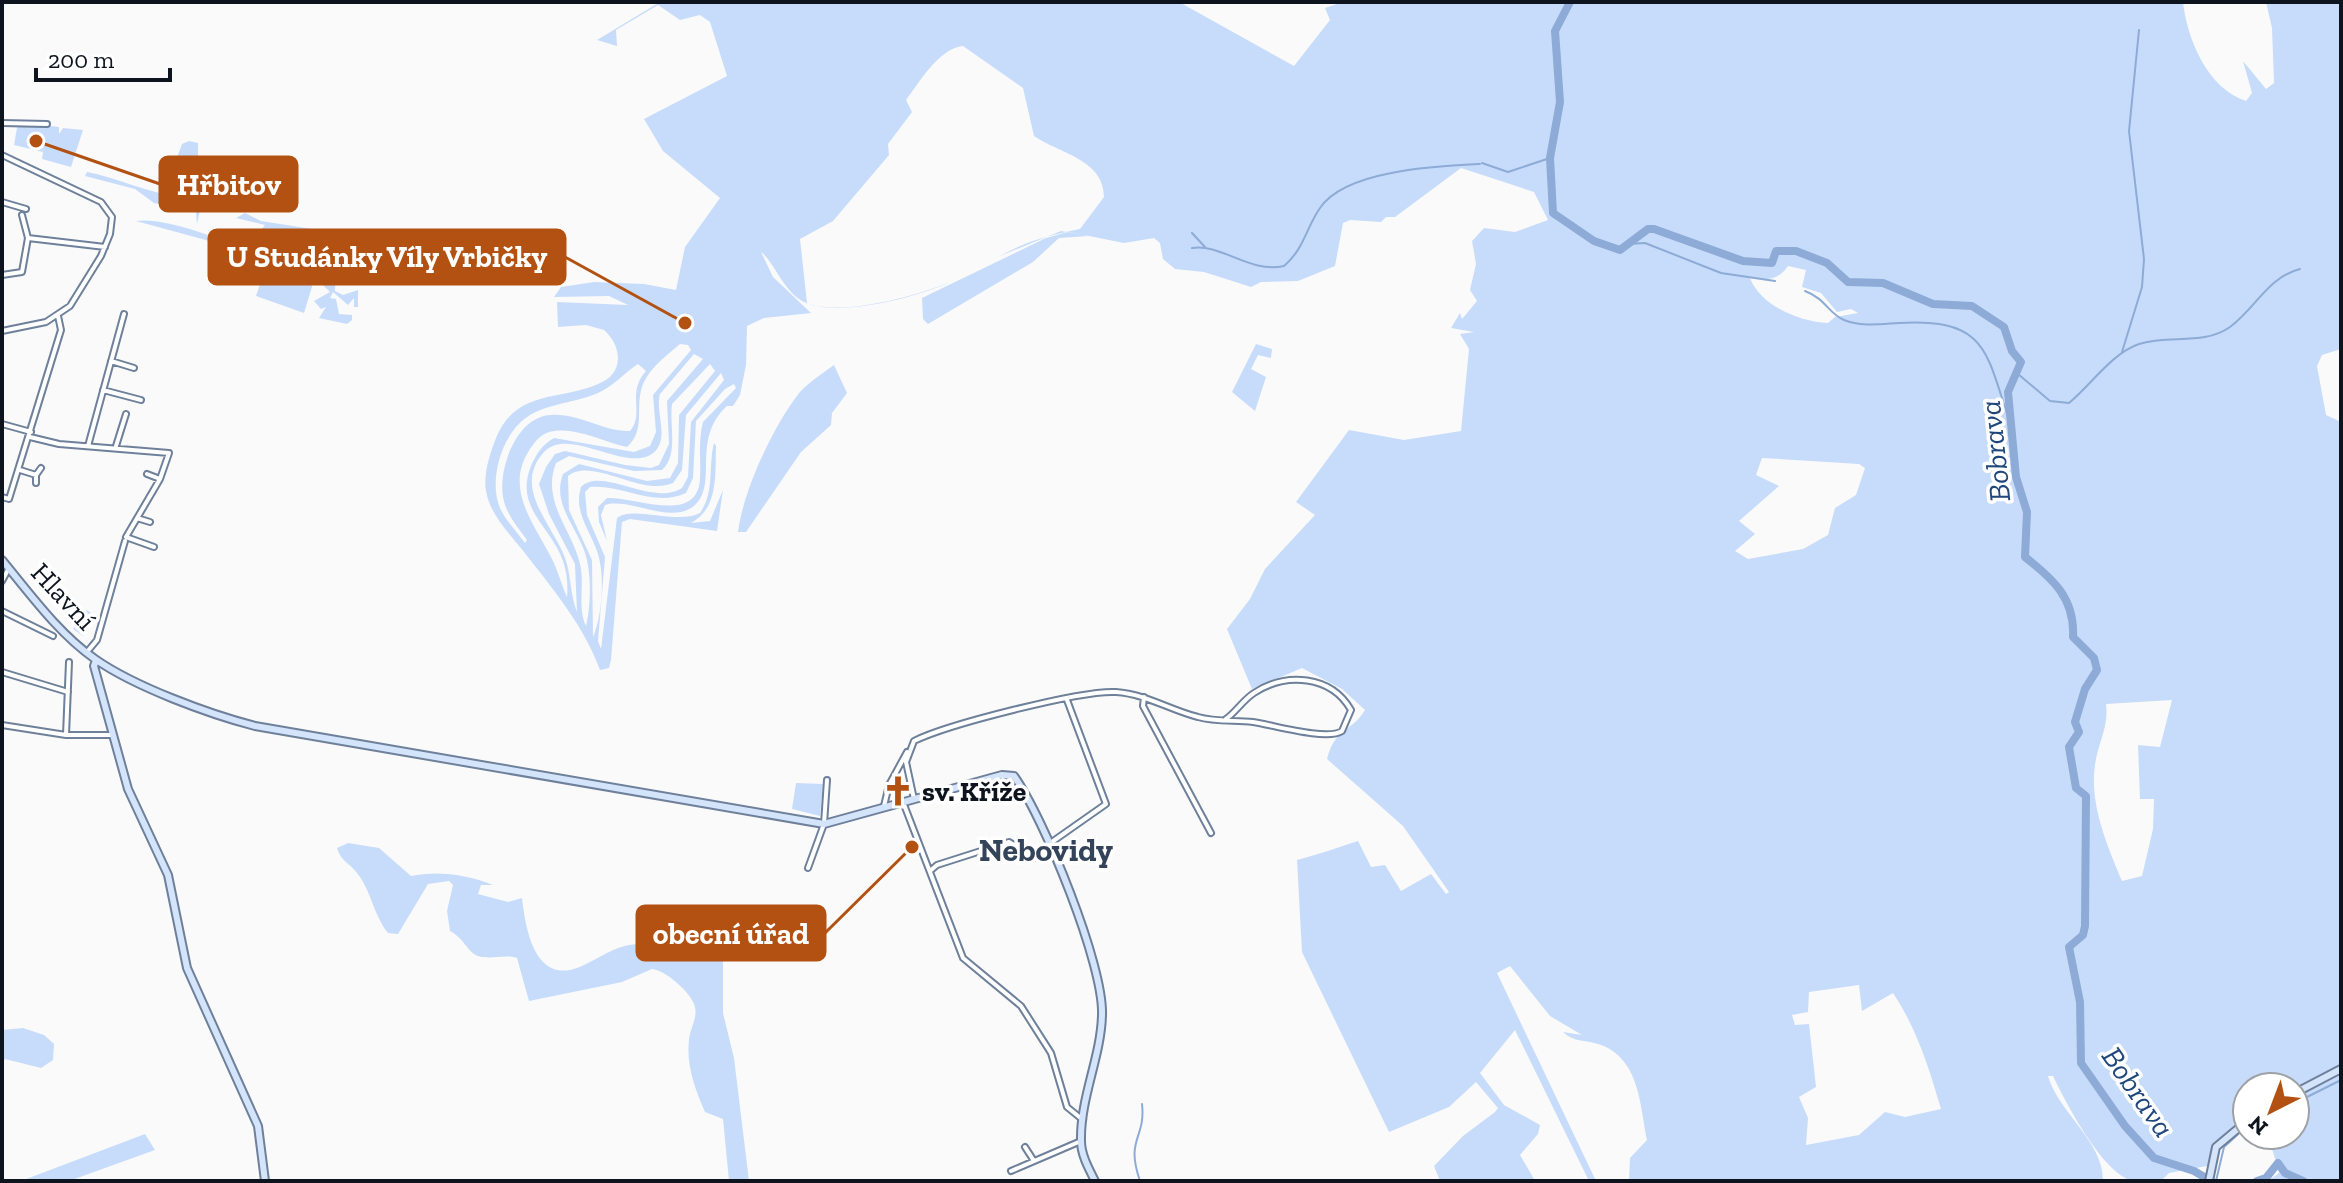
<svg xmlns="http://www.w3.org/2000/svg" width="2343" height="1183" viewBox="0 0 2343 1183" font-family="'Zilla Slab',serif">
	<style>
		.green { fill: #c7dcfa; fill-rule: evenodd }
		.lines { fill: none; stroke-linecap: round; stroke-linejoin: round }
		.stream { stroke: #8dabd6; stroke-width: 2 }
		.river { stroke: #8dabd6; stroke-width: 8 }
		.street-casing { stroke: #6e809a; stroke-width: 8 }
		.secondary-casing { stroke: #6e809a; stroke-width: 10 }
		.street { stroke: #fff; stroke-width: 4 }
		.secondary { stroke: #d3e4fb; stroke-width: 6 }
		.labels { text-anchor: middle; stroke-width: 7; stroke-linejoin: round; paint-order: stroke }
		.street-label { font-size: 28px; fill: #0d141e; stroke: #fff }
		.poi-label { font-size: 28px; font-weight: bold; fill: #0d141e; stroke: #fff; text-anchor: start }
		.water-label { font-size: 30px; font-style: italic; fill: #20477c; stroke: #fff }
		.quarter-label { font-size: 32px; font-weight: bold; fill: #33435a; stroke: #fff }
		.leader { fill: none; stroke: #b25111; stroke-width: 3 }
		.callout-dot { fill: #b25111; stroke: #fff; stroke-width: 3 }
		.callout { fill: #b25111; stroke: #b25111; stroke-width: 3 }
		.callout-label { font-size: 30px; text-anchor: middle; font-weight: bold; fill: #fff }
	</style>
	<rect width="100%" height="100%" fill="#fafafa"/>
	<path class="green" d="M660 2H1179L1294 66 1330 20 1325 8 1343 2H2183C2187 39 2208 89 2246 101L2252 93 2243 61 2266 89 2274 83 2272 28 2266 2H2341V349L2322 355 2317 366 2326 415 2341 422V1065L2295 1089 2247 1087V1117L2214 1145 2207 1166 2169 1173 2161 1181C2152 1181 2139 1183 2130 1180 2101 1170 2066 1103 2053 1076H2048C2058 1112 2104 1142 2103 1181H1629L1630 1158 1647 1140C1640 1106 1640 1057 1598 1044 1585 1040 1573 1042 1563 1032L1582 1035 1550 1016 1510 966 1497 973 1596 1181H1589L1515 1030 1480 1073 1504 1105 1540 1125 1538 1134 1520 1155 1534 1179 1440 1181 1434 1166 1463 1136 1495 1112 1498 1108 1476 1082 1449 1107 1389 1132 1302 952 1297 860C1319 854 1337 848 1358 841L1371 867 1385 865 1401 891 1431 874 1446 894 1449 892 1403 826 1327 759C1335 727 1352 732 1365 710L1342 689 1302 668 1252 689 1227 629 1250 599 1265 569 1315 515 1296 502 1349 430 1404 440 1461 431 1469 349 1460 334 1474 332 1451 328 1460 313 1462 319 1477 301 1470 290 1476 264 1472 241 1484 228 1515 232 1548 220 1534 192 1461 168 1395 217H1386L1381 222 1350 220 1343 223 1335 266 1298 281 1261 282 1251 287 1204 272 1175 269 1163 259 1160 243 1154 238 1124 243 1089 236 1059 238 1033 262 928 324 923 319 922 298 1046 238 1068 232 1089 236 1061 231 1000 256C1026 241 1051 235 1080 229L1104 197C1104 159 1058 153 1034 136L1023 88 963 46C939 48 919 83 906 100L912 112 888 144 889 155 833 221 800 239 807 303C841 317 917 296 950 282 919 297 829 321 799 299 781 286 774 262 761 252L773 277 811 313 764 318 747 326 746 365 740 395 733 406H727C691 439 718 482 696 504 673 527 631 497 605 505L601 515 607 541 599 522 598 507 607 498C634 496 697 526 700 479 701 461 698 440 703 422L736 388 734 384 725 389 696 421 693 478 686 493C654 508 622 484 590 487L585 492 587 515 605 557 598 641 601 649 617 518C632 505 677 525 700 513 715 492 708 466 714 443L716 446C715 474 719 508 691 523L710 521 723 490 717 531 630 519 622 522 611 660 609 668 600 670C584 626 553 589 524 552 510 534 490 515 486 491 483 475 490 453 496 438 517 386 567 402 604 381 625 369 620 344 604 330L586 325 558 327 557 302 628 305 609 296 554 297 561 287 594 282 644 284 676 290 685 247 720 198 663 151 644 119 727 76 710 22 700 15 680 20 658 5 616 30 617 46 597 40ZM1788 266 1806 270 1802 287 1821 293 1837 312 1851 309 1858 313 1835 317 1828 323C1799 322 1760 305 1750 278 1766 281 1779 280 1788 266ZM680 344 688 345 691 350 653 395 656 432 650 446 634 452 554 438C543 444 536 454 531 466 514 508 551 526 563 561 567 572 568 587 567 597 561 584 558 570 551 557 533 522 504 488 530 449 536 440 543 432 554 431 579 428 603 442 627 447 646 430 635 408 642 387 648 369 666 356 680 344ZM694 354 703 359 667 401 669 444 659 465 651 468 625 465 565 451 555 454 546 467 539 484 549 514 575 564 577 612C571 597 571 580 567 564 557 527 509 489 545 451 571 425 634 479 657 449 668 434 655 411 660 394ZM638 364 646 371C626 393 645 414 630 431 603 432 579 413 551 415 517 416 498 468 503 497 506 514 517 526 527 540L525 543C517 532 506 521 500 508 488 480 502 434 527 417 548 403 575 403 598 393 614 386 624 373 638 364ZM710 364 715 371 679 415 678 463 670 478 647 481 579 464 563 474C552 503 575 525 584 550 592 571 591 605 586 626 577 607 585 585 580 564 572 529 541 502 556 463L569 456 634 471 662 470C679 454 669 425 672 404ZM721 373 724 380 691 422 688 477 682 488C652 507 602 466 581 487 573 513 591 531 598 554 605 577 602 616 593 637L592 560 569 510 568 476C592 456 641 497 673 483L682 470 686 415ZM1762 458 1859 464 1865 468 1856 495 1835 508 1828 535 1803 549 1748 559 1735 551 1755 534 1739 521 1779 486 1756 475ZM2172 700 2160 747 2138 745 2140 799H2154L2153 829 2142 876 2122 881C2108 847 2089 804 2095 765 2098 742 2109 728 2106 704ZM1859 985 1862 1011 1893 993C1917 1029 1929 1068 1941 1109L1905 1117 1885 1112 1859 1135 1806 1145 1808 1118 1799 1097 1816 1087 1809 1024 1795 1025 1792 1015 1808 1012 1809 992Z
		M18 122 59 127V134L63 128 83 130 71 167 42 159 43 152 14 145Z
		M189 141 198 143V168H188L176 160 182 144Z
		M87 172C118 178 146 192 178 197L193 187 204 192 197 224 196 211 154 203 135 189 85 176Z
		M245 213 261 221 325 231 323 247 336 258 335 291 343 295 358 290V307H354V298L348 305 333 292 330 298 336 299 339 314 352 315V320L347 324 319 318 326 307 321 309 314 301 330 292 318 280H314L304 313 256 296 268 261H258L213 242 136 221C177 215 267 260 310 275L313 258 291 248 292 245 281 244 285 241 281 236 261 230 265 225 236 218Z
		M1256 344 1272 349 1271 358 1258 355 1251 369 1266 377 1255 411 1232 392Z
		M834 365 847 393 832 413 831 425 801 452 746 532H738C743 491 774 424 800 392 809 382 823 373 834 365Z
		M87 610 96 617 83 636 73 629Z
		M796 783 823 784 820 816 792 809Z
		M348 843 379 848 411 876C437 870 469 875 493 885H481L478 894 508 902 522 898C526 932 536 990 586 964 606 954 620 943 644 944L645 937C657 937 665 945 677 944 694 943 701 924 713 917L723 955V1013L734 1058 749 1181H729L723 1119 705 1112C695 1089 686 1065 689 1040 690 1027 699 1017 694 1004 689 991 665 970 652 969L622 982 529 1001 517 958C505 954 491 960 478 956 467 952 465 939 450 931L447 911 453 885 449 881 428 884 398 934 388 933C373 914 371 890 357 873 349 862 342 863 337 848Z
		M23 1028 44 1035 54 1044 53 1060 41 1068 5 1059 2 1064V1030Z
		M2341 1072V1181H2268L2279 1173 2271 1145 2254 1135H2295V1096Z
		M145 1134 155 1150 69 1181H21Z"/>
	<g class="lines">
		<path class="stream" d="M1482 163 1508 172 1550 158
			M1192 233 1205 247
			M1627 244 1645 243 1721 273 1775 281
			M1192 248C1221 243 1250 274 1284 266 1304 249 1306 228 1320 208 1345 170 1438 166 1480 164
			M1805 291C1826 299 1828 313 1844 320 1861 327 1881 324 1899 323 1988 318 1986 352 2010 423
			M2122 352 2142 287 2144 259 2129 131 2139 30
			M2018 374 2050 401 2069 403C2091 385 2112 353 2139 344 2169 334 2203 346 2230 327 2255 309 2268 277 2300 269
			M2295 1103 2341 1080
			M1140 1181C1125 1138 1146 1139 1142 1104
			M2216 1181 2224 1147 2247 1126"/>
		<path class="river" d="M1570 2 1555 31 1560 102 1550 158 1553 213 1594 241 1620 250 1648 229H1654L1743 261 1772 263 1776 251H1796L1827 263 1848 282 1883 283 1933 304 1972 306 2004 327 2012 351 2021 362 2008 392 2016 477 2027 512 2025 557C2053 579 2075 598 2073 637L2094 658 2097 670 2085 689 2075 722 2079 732 2069 747 2076 788 2086 796 2085 926 2083 935 2069 947 2080 1002 2081 1063 2125 1126 2154 1158 2194 1171 2211 1181
			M2257 1181 2266 1178 2278 1163 2285 1173 2303 1181"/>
		<g class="street-casing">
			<path id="street" d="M2 123 47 124
				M2 155 101 202 112 217 110 234 101 256 70 306 46 322 2 331
				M2 202 26 209
				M22 215 28 238
				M2 275 22 272 28 238 105 247
				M111 361 134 368
				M103 390 141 400
				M2 424 31 432
				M30 437 59 444 169 453 160 479 126 537 154 547
				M88 446 124 314
				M116 446 126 414
				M20 470 36 475 41 468
				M147 474 160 479
				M36 475V483
				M2 497 9 499 61 330 58 316
				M137 518 150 522
				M2 581 9 568
				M2 611 53 636
				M87 652 97 640 125 541
				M2 672 68 692
				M1144 697 1143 706 1211 833
				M2 725 66 735H112
				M66 735 69 662
				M914 799 906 762 914 741C946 725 1081 690 1116 692 1146 694 1170 710 1198 717 1215 722 1235 720 1253 722 1273 725 1327 741 1342 731L1351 710C1331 675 1286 672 1254 693 1243 700 1236 712 1226 719
				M903 802 963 958 1021 1006 1051 1053 1067 1107 1083 1120
				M884 806 889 785 907 752
				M1049 844 1106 804 1067 700
				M808 868 824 824 827 780
				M930 871 937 865 1009 842 1035 858 1053 855
				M1025 1147 1034 1161
				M1011 1171 1081 1141"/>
		</g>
		<g class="secondary-casing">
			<path id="secondary" d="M2 560C30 594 59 634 95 659 135 687 209 714 255 726L824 824 1002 775 1014 776C1044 818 1104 965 1102 1015 1101 1057 1080 1098 1081 1141 1081 1155 1089 1169 1095 1181
				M96 660 94 666 128 789 168 875 187 968 258 1126 265 1181
				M2295 1093 2341 1069
				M2209 1181 2216 1147 2247 1121"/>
		</g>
		<use href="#street" class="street"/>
		<use href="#secondary" class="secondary"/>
	</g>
	<defs>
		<g id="church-bare" transform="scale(2.4)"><path d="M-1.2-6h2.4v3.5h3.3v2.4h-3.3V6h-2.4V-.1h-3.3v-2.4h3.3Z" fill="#b25111" stroke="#fff" stroke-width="2.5" paint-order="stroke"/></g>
	</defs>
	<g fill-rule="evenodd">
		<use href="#church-bare" x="898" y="791"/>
	</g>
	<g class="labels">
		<g class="street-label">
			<text transform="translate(64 596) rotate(47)" y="10">Hlavní</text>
		</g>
		<g class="poi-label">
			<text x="922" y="801">sv. Kříže</text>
		</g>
		<g class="water-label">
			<text transform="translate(1995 451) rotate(-96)" y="10">Bobrava</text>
			<text transform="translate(2138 1092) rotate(55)" y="10">Bobrava</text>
		</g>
		<g class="quarter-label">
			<text x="1046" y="861">Nebovidy</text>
		</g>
	</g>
	<path class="leader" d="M36 141L160 184M685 323L565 257M912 847L825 933"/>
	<g class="callout-dot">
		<circle cx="36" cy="141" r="8"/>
		<circle cx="685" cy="323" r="8"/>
		<circle cx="912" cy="847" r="8"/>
	</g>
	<g class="callout">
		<rect x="160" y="157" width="137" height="54" rx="8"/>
		<rect x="209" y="230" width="356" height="54" rx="8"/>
		<rect x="637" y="906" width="188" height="54" rx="8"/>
	</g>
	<g class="callout-label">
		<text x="229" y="195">Hřbitov</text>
		<text x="387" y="267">U Studánky Víly Vrbičky</text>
		<text x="731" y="944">obecní úřad</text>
	</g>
	<rect width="2343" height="1183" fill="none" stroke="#0d141e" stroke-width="8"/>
	<g transform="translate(2271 1111) rotate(222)"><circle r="38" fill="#ffffff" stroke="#9ea1a5" stroke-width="2"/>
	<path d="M0-6L14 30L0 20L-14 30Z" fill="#b25111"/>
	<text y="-12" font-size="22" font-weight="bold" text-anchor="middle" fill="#0d141e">N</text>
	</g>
	<path d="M36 68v12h134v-12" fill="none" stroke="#0d141e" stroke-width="4"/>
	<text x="48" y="68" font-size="24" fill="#0d141e" stroke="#ffffff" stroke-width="6" paint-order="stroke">200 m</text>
</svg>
